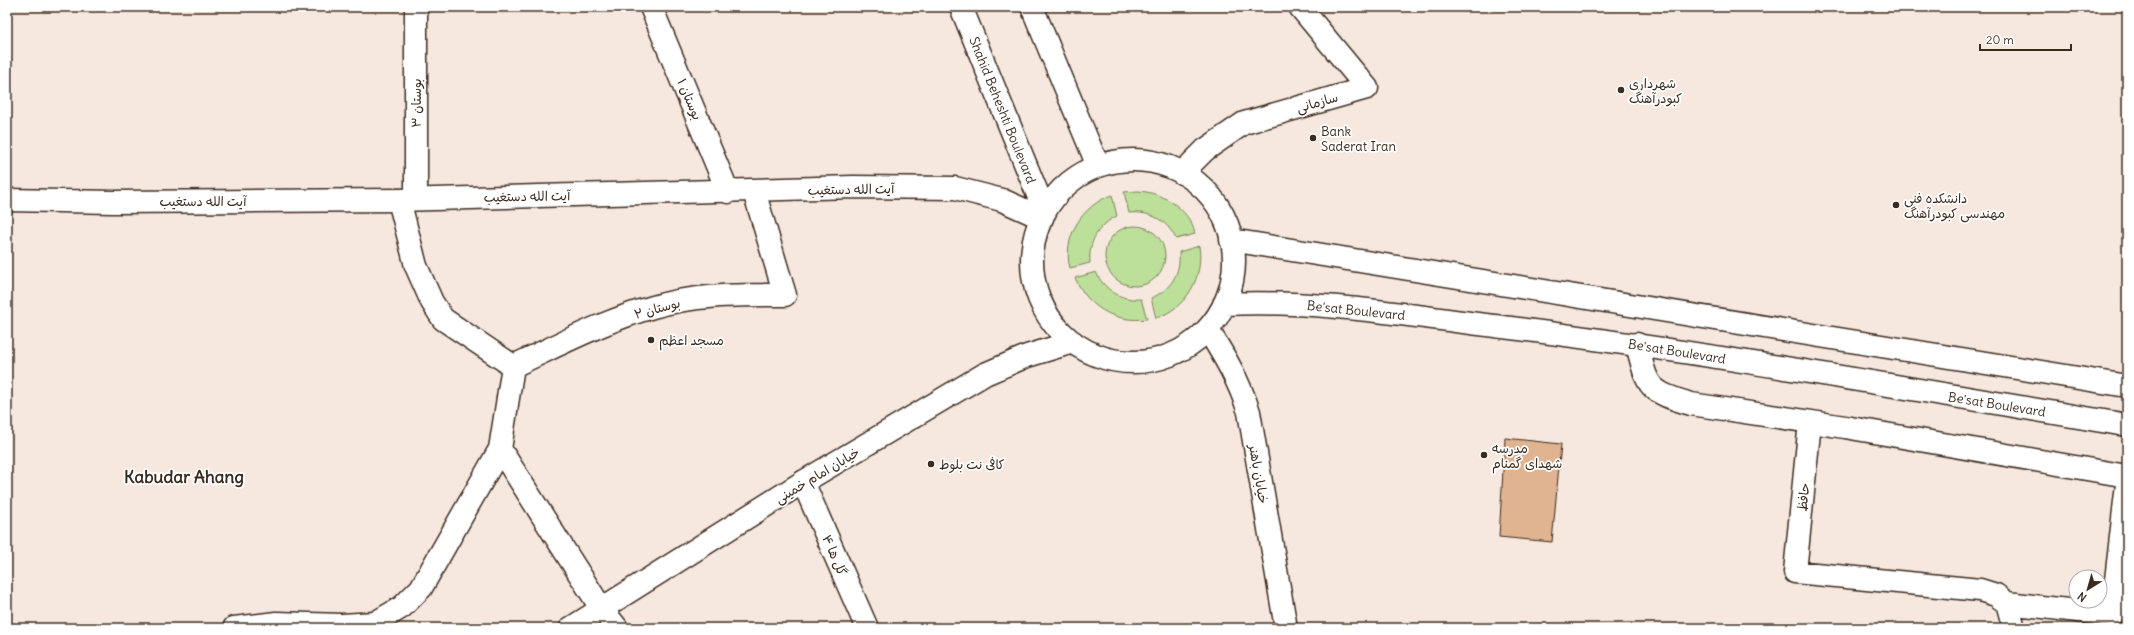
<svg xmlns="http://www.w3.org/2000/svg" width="2134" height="635" viewBox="0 0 2134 635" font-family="Delius,'Playpen Sans Arabic',sans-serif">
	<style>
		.green { fill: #bcdf99; stroke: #7c845c }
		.building { fill: #e0b490; stroke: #3b2a1e }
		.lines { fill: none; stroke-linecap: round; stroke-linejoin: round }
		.minor-casing { stroke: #3b2a1e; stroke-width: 25 }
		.tertiary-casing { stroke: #3b2a1e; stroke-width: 25 }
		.secondary-casing { stroke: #3b2a1e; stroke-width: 25 }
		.minor { stroke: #fff; stroke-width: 22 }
		.tertiary { stroke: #fff; stroke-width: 22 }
		.secondary { stroke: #fff; stroke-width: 22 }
		.poi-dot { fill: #3b2a1e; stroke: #fff; stroke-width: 1.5 }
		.labels { text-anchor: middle; stroke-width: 3.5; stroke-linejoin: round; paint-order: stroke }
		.poi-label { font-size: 13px; fill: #3b2a1e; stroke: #fff; text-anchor: start }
		.street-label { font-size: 13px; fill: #3b2a1e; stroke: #fff }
		.district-label { font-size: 17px; font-weight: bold; fill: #3b2a1e; stroke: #fff }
	</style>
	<rect width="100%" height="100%" fill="#f6e8de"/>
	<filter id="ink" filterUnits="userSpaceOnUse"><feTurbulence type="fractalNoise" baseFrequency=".025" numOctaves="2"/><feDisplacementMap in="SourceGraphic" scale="8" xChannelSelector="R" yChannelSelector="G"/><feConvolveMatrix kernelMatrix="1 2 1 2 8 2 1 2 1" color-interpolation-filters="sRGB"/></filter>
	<g filter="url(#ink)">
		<path class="green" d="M1138 191C1162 192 1190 209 1195 234L1176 239C1167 220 1150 211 1129 213L1124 192Z
			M1112 195 1117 216C1099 225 1088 241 1090 263L1070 268C1062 238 1082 205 1112 195Z
			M1105 256a30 30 0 1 1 60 0a30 30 0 1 1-60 0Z
			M1199 246C1204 277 1187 308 1156 318L1151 298C1171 290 1181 273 1179 252Z
			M1096 272C1104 290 1122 301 1141 299L1147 319C1114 323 1088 307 1075 278Z"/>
		<path class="building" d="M1505 438 1561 444 1552 542 1499 537Z"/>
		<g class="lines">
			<g class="minor-casing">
				<path id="minor" d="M651 7 728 192
					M1182 173 1205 150 1244 123 1367 88 1300 7
					M416 199V7
					M399 200 416 266 432 302 443 319 513 366
					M1637 344C1648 388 1647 391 1691 404L1845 427 2127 476
					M1810 422 1795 572 1980 590 1996 595 2007 603
					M500 449 513 366C559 345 604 321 653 307 696 294 741 295 785 295L754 191
					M803 482 867 628
					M2007 603 2112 615 2127 484
					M2007 603 2014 628
					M234 628 276 623 342 625 375 623 402 607 421 588 500 449 601 608 617 628"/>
			</g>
			<g class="tertiary-casing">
				<path id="tertiary" d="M7 200 114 202 399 200 853 187 955 188 1002 200 1042 218
					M1208 330C1225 357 1239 381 1249 412L1286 628"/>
			</g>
			<g class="secondary-casing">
				<path id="secondary" d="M961 7 1045 212
					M1032 7 1098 166
					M1032 261a101 101 0 1 1 202 0a101 101 0 1 1-202 0Z
					M1231 240 2127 386
					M1224 304C1320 299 1416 317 1511 328 1717 354 1922 391 2127 425
					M571 628 803 482 985 374 1027 356 1073 342"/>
			</g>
			<use href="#minor" class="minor"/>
			<use href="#tertiary" class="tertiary"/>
			<use href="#secondary" class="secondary"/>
		</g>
	</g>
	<g class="poi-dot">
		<circle cx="1621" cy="90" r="4"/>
		<circle cx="1313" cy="138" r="4"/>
		<circle cx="1896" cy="205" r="4"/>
		<circle cx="651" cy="340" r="4"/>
		<circle cx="1484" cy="455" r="4"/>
		<circle cx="931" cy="464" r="4"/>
	</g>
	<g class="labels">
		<g class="poi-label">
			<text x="1629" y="88">شهرداری<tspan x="1629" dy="15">کبودرآهنگ</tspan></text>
			<text x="1321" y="136">Bank<tspan x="1321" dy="15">Saderat Iran</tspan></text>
			<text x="1904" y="203">دانشکده فنی<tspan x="1904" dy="15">مهندسی کبودرآهنگ</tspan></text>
			<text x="659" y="345">مسجد اعظم</text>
			<text x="1492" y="453">مدرسه<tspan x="1492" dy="15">شهدای گمنام</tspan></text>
			<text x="939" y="469">کافی نت بلوط</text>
		</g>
		<g class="street-label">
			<text transform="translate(690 99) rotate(67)" y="5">بوستان ۱</text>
			<text transform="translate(1317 102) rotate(-16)" y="5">سازمانی</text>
			<text transform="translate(416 103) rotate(-90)" y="5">بوستان ۳</text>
			<text transform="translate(1003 110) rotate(68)" y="5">Shahid Beheshti Boulevard</text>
			<text transform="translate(851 189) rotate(-1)" y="5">آیت الله دستغیب</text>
			<text transform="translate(527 196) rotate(-1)" y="5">آیت الله دستغیب</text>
			<text x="203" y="206">آیت الله دستغیب</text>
			<text transform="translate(657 308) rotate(-15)" y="5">بوستان ۲</text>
			<text transform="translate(1356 310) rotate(6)" y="5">Be'sat Boulevard</text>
			<text transform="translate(1677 351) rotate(9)" y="5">Be'sat Boulevard</text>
			<text transform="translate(1997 404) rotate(9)" y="5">Be'sat Boulevard</text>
			<text transform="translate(1259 474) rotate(80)" y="5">خیابان باهنر</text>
			<text transform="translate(817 475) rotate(-31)" y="5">خیابان امام خمینی</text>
			<text transform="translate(1803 497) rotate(-84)" y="5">حافظ</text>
			<text transform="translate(835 555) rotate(67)" y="5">گل ها ۴</text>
		</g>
		<g class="district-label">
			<text x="184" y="483">Kabudar Ahang</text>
		</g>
	</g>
	<rect width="2134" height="635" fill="none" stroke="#fff" stroke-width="24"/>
	<rect x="12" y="12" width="2110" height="611" fill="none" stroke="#3b2a1e" stroke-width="1.5" filter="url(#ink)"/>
	<g transform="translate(2088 589) rotate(217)"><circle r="19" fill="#ffffff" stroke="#b1aaa5"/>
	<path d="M0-3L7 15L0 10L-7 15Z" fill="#3b2a1e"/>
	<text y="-6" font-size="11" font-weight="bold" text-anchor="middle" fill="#3b2a1e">N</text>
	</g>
	<path d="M1980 44v6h91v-6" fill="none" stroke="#3b2a1e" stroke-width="2"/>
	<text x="1986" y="44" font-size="12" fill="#3b2a1e" stroke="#ffffff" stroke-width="3" paint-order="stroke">20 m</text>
</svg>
